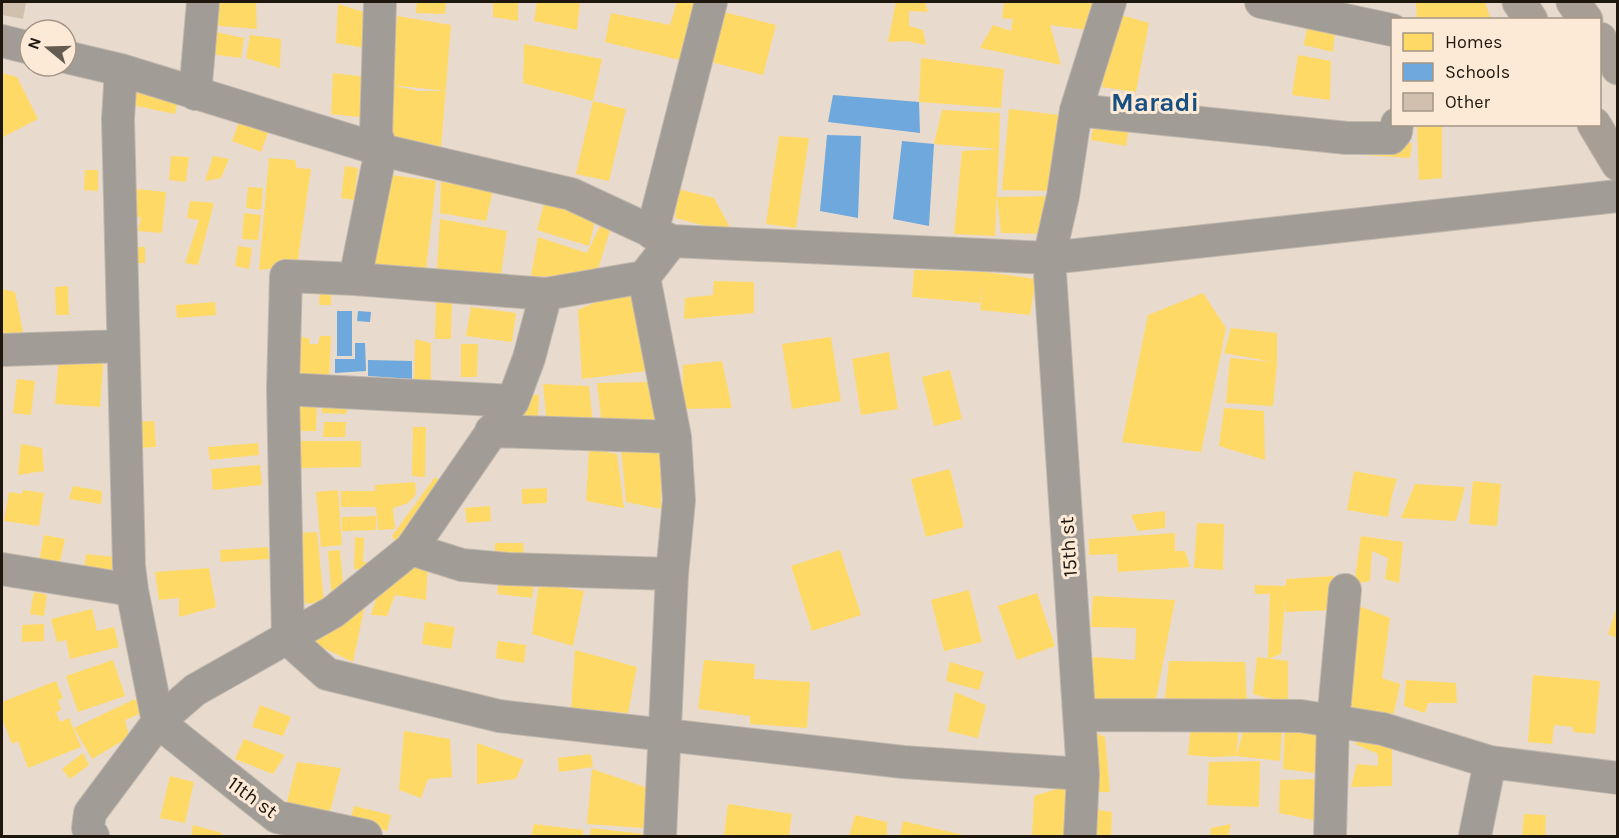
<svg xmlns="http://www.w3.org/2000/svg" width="1619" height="838" viewBox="0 0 1619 838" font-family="Karla,sans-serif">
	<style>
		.homes { fill: #ffd966; fill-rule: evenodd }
		.schools { fill: #6fa8dc }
		.building { fill: #d1c0ad }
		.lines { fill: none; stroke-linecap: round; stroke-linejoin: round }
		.minor-casing { stroke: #c1b8ae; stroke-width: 34 }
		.major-casing { stroke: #c1b8ae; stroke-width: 35 }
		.minor { stroke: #a29c97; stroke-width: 32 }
		.major { stroke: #a79f96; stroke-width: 33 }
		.labels { text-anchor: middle; stroke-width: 6; stroke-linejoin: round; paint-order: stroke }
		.street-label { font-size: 20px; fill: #1e170e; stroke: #fcead7 }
		.district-label { font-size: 26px; font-weight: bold; fill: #184f81; stroke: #fcead7 }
	</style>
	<rect width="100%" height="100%" fill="#e8dbce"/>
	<path class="homes" d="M213 2H256L257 29 209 25Z
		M417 2H446L445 14 416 13Z
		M493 2H518V21L493 17Z
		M537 2H580L577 30 534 21Z
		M677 2H698L684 61 605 42 611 13 670 25Z
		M896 2H925L928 12 909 11V26L923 30 926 45 907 41 888 42Z
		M1004 2H1097L1087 30 1050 25 1061 65 980 48 993 25 1011 31 1013 19 1002 18Z
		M1416 2H1485L1491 20H1417Z
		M338 4 373 15 372 49 336 43Z
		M720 11 776 25 763 75 707 61Z
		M1114 13 1149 23 1136 92 1102 87Z
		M397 16 451 25 441 148 393 143 391 85ZM391 85 445 91H419Z
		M1308 23 1335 30 1333 52 1304 45Z
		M211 31 244 38 241 58 209 54Z
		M250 35 281 39 280 68 246 58Z
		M524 44 602 59 593 101 626 109 609 181 576 174 593 101 523 83Z
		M1298 55 1331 61 1330 100 1292 95Z
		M921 58 1004 69 1001 108 919 102Z
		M2 73 17 77 38 119 3 137Z
		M333 73 374 78 368 118 331 114Z
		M130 90 178 100 175 114 127 104Z
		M1009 109 1067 116 1054 191 1002 190Z
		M942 110 1000 113 999 149 934 144Z
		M1096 115 1130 121 1126 146 1091 140Z
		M240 119 269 130 261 152 232 141Z
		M1417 124H1442V178L1419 180Z
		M779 136 809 138 796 228 766 224Z
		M1366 142 1412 143 1410 158 1363 155Z
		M999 149 995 236 954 234 962 151Z
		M171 156 189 157 186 182 169 180Z
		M213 156 229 159 221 178 205 181Z
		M269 158 295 160 297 168 311 169 297 266 259 270Z
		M345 166 358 168 354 200 341 198Z
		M85 170H98V191L84 190Z
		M384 174 436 181 426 270 371 265Z
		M441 182 493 190 486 221 440 213Z
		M248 187 263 188 261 210 246 208Z
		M127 188 166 192 162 233 138 231 141 217 128 218Z
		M678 189 714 198 733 233 675 218Z
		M1050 196 1047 234 1001 233 997 197Z
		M190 201 214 203 198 265 185 263 199 220 187 218Z
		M544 203 596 217 589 246 537 230Z
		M244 213 261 215 258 240 242 239Z
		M440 219 507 231 501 274 437 271Z
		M600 226 611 228 595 278 531 276 538 237 587 253Z
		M238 246 252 248 249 269 235 266Z
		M132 247H145V263H132Z
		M914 270 985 272 1036 279 1030 315 980 310 983 285 980 303 912 297Z
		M714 281 754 282V313L684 319 685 298 713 295Z
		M320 284H332L331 305H319Z
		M634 285 654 370 582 379 578 310Z
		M68 286 69 315H56L55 287Z
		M2 289 15 292 24 337 2 338Z
		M1203 293 1226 328 1201 452 1122 442 1148 315Z
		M436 297H452L451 339H435Z
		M215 302 216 315 177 318 176 305Z
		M471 307 516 313 512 342 466 336Z
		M1231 328 1277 333V363L1273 406 1226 403 1230 358 1274 362 1224 353Z
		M299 336 310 339 309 344H318L320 336H331L329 383 295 378Z
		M831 337 841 401 792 409 782 344Z
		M415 339 431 343V380L491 384 490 393 414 387Z
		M461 344H478L477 377H461Z
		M889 352 898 409 861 415 852 359Z
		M104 355 100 407 55 404 59 356Z
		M722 361 732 408 683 409V365Z
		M950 370 962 419 934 426 922 377Z
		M17 379 35 381 31 415 13 413Z
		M653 382 660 423 602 425 597 383Z
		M543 384 589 386 593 424 547 426Z
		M522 395H539L538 418H522Z
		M299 399 317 400 316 431H300Z
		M321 401 348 402 346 414 322 413Z
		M1224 408 1264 411 1265 460 1219 446Z
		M154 421 156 447 138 448 135 422Z
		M324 422H346L345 437H323Z
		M413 427H426L425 477 412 476Z
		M299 441H361V467L298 468Z
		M258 443 259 455 210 460 208 447Z
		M21 444 42 448 44 471 18 475Z
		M621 447 661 454V509L626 502Z
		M589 449 617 454 624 508 586 501Z
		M260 465 262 485 213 490 211 469Z
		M950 469 964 527 926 537 911 479Z
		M1354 471 1397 479 1392 495 1388 517 1347 510Z
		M435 477 446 485 399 548 392 536Z
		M1473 481 1501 484 1497 526 1469 524Z
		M415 482 416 493 414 497 408 503 393 508 395 529 378 530 376 507H341V491H375V485Z
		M1415 484 1465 487 1456 521 1401 518Z
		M73 486 102 491 101 504 69 499Z
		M547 488V503L522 504V489Z
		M23 490 44 493 39 526 4 521 9 492 22 494Z
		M338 490 342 545 321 547 316 492Z
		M490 506 491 521 467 523 465 508Z
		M1165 511V528L1138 531 1131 515Z
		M376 516V530L342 531V517Z
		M1197 523 1224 524 1223 570 1194 568Z
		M317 532 324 602 305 604 298 533Z
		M1175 533V551H1185L1190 567 1118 572 1117 554 1089 555V539Z
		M44 535 65 539 59 567 39 563Z
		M1361 536 1403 542 1399 583 1385 579 1388 558 1372 551 1370 581 1354 584Z
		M355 537 364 538 363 562 378 563V571L354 569Z
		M495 543H523L524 559 495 560Z
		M268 547 269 559 221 562 220 550Z
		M340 550 344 598 332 599 328 551Z
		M840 550 861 615 812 631 791 566Z
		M86 554 115 557 113 575 84 571Z
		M406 562 428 563 426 600 395 595 387 616 371 615 382 579Z
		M209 568 216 607 179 617V598L159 600 155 572Z
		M1334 576 1333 610 1285 612V598L1281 654 1268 659 1270 594H1255V585L1286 586V579Z
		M499 580 534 584 532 598 497 594Z
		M539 583 584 591 573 646 532 634Z
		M969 590 982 642 944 651 931 600Z
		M34 592 47 595 44 616 30 614Z
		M1037 593 1055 646 1017 660 998 606Z
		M367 595 353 662 311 642Z
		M1093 596 1175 600 1155 704 1093 706V657L1135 660 1136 628 1091 627Z
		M1359 606 1390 618 1382 678 1400 684 1394 713 1363 717 1347 702Z
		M1617 607V638L1608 634Z
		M92 609 97 631 114 627 119 647 70 659 66 640 57 642 51 619Z
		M425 622 455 627 451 649 422 644Z
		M44 624V641L22 642V625Z
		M498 641 526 645 524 663 496 658Z
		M575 650 637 667 628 713 571 708Z
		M1257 657 1288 661V704L1253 694Z
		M113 660 125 696 78 712 66 676Z
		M704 660 755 664 754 679 810 682 807 728 750 724V716L698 709Z
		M1169 661 1245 662 1247 704 1165 698Z
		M950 662 984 672 979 690 946 681Z
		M1533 675 1600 681 1595 734 1573 732V727L1554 725 1552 744 1528 742Z
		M1406 680 1456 683 1457 703H1428L1425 713 1404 706Z
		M56 681 63 698 58 700 61 710 56 712 60 722 69 718 81 747 28 768 18 741 12 744 2 718V702Z
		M955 692 986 705 978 738 948 731Z
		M135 699 144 712 125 720 129 737 92 759 74 728Z
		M260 705 291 717 283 736 252 727Z
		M1191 725 1239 728 1236 756 1213 757 1188 755Z
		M1245 725 1282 731 1280 761 1236 756Z
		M1285 725 1318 731 1323 774 1283 769Z
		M404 731 450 739 452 777 428 779 421 798 399 790Z
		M1092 731 1105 737 1110 792H1098Z
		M1360 736 1392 742V786L1351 787 1357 764 1378 766V754L1355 744Z
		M244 739 285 755 273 774 235 759Z
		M477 743 524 760 516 779 477 784Z
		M83 753 89 765 70 779 62 769Z
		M591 754 593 767 559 772 558 758Z
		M1260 761 1259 807 1207 805 1209 762Z
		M297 762 341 768 329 815 287 802Z
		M592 769 648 788 644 828 587 824Z
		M170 776 194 782 185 823 160 818Z
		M1323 779V822L1279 813 1280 780Z
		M1079 782 1075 836H1032L1034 796Z
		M728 804 792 814 789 836H724Z
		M354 806 391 815 387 831 350 822Z
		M1092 809 1112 812 1111 836H1093Z
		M1524 814 1546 815 1545 836H1522Z
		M855 815 887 822V836H849Z
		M903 821 968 836H900Z
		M534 824 583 830V836H531Z
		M1231 824 1228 836H1210L1211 828Z
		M193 825 222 833 221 836H191Z
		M591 828 644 834V836H590Z"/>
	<path class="schools" d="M833 95 919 102 920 133 828 122Z
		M827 135 861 136 858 218 820 211Z
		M902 141 934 144 929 226 893 219Z
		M337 311H352V356H337Z
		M358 311 371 312 370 322 357 321Z
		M355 343H365L366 371 335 373V359H355Z
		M368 360 412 361V379L368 376Z"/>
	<path class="building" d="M3 2H26L23 19 2 15Z"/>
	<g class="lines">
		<g class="minor-casing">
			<path id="minor" d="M1261 2 1392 30
				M2 41 30 48
				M66 57 121 70 381 150 571 194 672 241 1049 258 1618 196
				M121 70 118 119 129 566 132 590 158 722 277 817 366 836
				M195 94 203 2
				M1076 110 1347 138H1391L1396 132 1397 124
				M652 233 711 2
				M644 277 675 437 679 500 672 574 660 836
				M355 279 381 150 376 133 380 2
				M546 294 355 279 286 276 283 389 288 639 327 674 499 716 903 762 1083 774
				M2 350 122 346
				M283 389 513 401
				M491 431 675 437
				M411 549 462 565 507 569 672 574
				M2 569 132 590
				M1079 715 1301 716 1383 729 1490 762 1618 778
				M93 836 88 828 90 813 158 722 195 690 333 612 411 549 513 401 529 358 546 294 644 277 672 241
				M1080 836 1083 774 1049 258 1063 196 1076 110 1110 2
				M1330 836 1333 722 1345 590
				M1475 836 1490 762"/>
		</g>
		<g class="major-casing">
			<path id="major" d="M1519 2 1531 20
				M1573 2 1586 20
				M1600 39 1618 68
				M1594 124 1618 164"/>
		</g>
		<use href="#minor" class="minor"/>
		<use href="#major" class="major"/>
	</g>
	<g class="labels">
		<g class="street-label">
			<text transform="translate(1068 547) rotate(-94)" y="7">15th st</text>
			<text transform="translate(253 797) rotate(36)" y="7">11th st</text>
		</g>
		<g class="district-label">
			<text x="1155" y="111">Maradi</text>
		</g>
	</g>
	<rect width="1619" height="838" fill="none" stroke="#1e170e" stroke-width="6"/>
	<rect x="1391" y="18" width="210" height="108" fill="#fcead7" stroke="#a39687" stroke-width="1.5"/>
	<rect x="1403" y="33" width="30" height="18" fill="#ffd966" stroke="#a39687" stroke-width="1.5"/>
	<text x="1445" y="48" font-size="18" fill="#1e170e">Homes</text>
	<rect x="1403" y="63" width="30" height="18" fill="#6fa8dc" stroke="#a39687" stroke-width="1.5"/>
	<text x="1445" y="78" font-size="18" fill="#1e170e">Schools</text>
	<rect x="1403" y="93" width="30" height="18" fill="#d1c0ad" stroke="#a39687" stroke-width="1.5"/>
	<text x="1445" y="108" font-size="18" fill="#1e170e">Other</text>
	<g transform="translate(48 48) rotate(289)"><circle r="28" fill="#fcead7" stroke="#a39687" stroke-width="1.5"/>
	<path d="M0-4.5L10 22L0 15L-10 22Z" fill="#655c51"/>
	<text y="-9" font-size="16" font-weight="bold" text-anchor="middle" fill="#1e170e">N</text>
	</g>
</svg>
